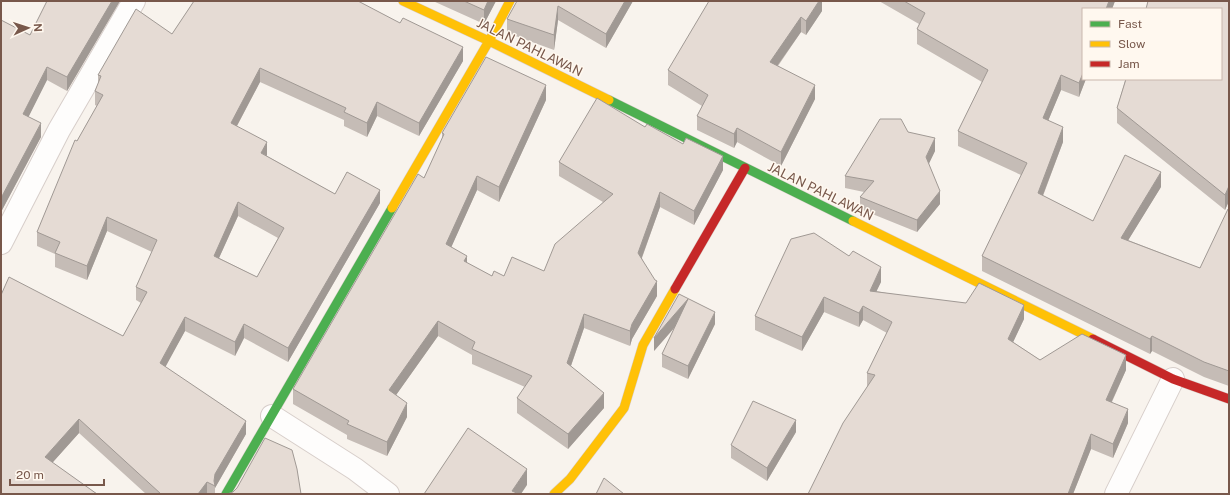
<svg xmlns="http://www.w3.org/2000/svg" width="1230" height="495" viewBox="0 0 1230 495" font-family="'Public Sans',sans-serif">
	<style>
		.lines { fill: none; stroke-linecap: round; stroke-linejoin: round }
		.street-casing { stroke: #d7ceca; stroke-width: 24 }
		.fast-casing { stroke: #d8cec9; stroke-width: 10 }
		.slow-casing { stroke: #d8cec9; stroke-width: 10 }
		.jam-casing { stroke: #d8cec9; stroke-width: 10 }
		.street { stroke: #fefdfc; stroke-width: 22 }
		.fast { stroke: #4caf50; stroke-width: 9 }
		.slow { stroke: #ffc107; stroke-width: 9 }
		.jam { stroke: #c62828; stroke-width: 9 }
		.wall { fill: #c5bcb6; fill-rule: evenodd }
		.shaded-wall { fill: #a09994 }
		.building { fill: #e5dbd4; stroke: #a09994; fill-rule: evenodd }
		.labels { text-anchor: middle; stroke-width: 3; stroke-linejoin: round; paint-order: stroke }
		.street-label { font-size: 13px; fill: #78584b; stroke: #fff8ef }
	</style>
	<rect width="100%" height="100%" fill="#f8f3ed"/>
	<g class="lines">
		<g class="street-casing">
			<path id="street" d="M1 243 59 130 134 1
				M272 416 355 469 388 494
				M1116 494 1173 379"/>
		</g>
		<g class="fast-casing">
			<path id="fast" d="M609 100 853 221
				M226 494 392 208"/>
		</g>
		<g class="slow-casing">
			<path id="slow" d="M403 1 489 41 609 100
				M392 208 489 41 510 1
				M853 221 1093 339
				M554 494 570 479 624 408 643 345 675 289"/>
		</g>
		<g class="jam-casing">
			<path id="jam" d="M675 289 745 168
				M1093 339 1173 379 1229 399"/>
		</g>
		<use href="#street" class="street"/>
		<use href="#fast" class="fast"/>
		<use href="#slow" class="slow"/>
		<use href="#jam" class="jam"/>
	</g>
	<path class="wall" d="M44 1H120L67 91 47 80 28 117 41 137 1 212 30 35 47 3Z
		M433 1H496L484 24Z
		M517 1H633L606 48 558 20 554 50 507 33V19Z
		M822 1V11L806 35 801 32 778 66 815 99 781 166 737 142 734 148 697 130V116L702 106 668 85V70Z
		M879 1H1115L1079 97 1061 90 1048 121 1063 142 1043 196 1093 221 1161 187 1128 240 1200 268 1229 210V386L1204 377 1152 351 1150 354 982 271V256L1021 175 958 146V131L982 82 917 44V29L919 24Z
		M1145 1H1229V201L1225 210 1117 123V108L1148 2Z
		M172 34 463 61 419 136 377 116 367 137 344 126V120L260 82 237 126 267 156 335 194 380 203 288 362 244 338 235 356 185 331 165 366 246 434 215 488V494H146L79 433 52 463 97 494H1L123 336 141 303 136 300V287L152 252 107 231 87 280 55 267V254L37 246V232L77 141 97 106 95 105V91L98 84V75ZM238 216 278 238 257 277 219 258Z
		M546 100 499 202 477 190 451 247 467 263 492 276H504L544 271 603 202 559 176V162L645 127 723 170 694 225 660 207 642 258 657 296 632 339 630 346 584 328 571 366 604 408 568 449 517 413V398L525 387 472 364V355L438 336 396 395 407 417 387 456 347 439V435L293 404V389L424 178 442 140V133Z
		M908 132 935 151 928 164 940 204 917 232 860 209V197L864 192 845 188V176Z
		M881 282 876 291 1024 319 1013 342 1040 360 1126 370 1112 402 1128 423 1113 458 1091 449 1073 494H808L867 387V373L887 333 863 320 859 327 824 312 802 351 755 330V316Z
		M679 294 715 324 688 379 662 367V354L675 327 654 351Z
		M796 432 767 481 731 458V445Z"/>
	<path class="shaded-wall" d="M112 1H120L67 91V77Z
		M488 1H496L484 24V10Z
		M625 1H633L606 48V34Z
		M819 1H822V11L806 35V21Z
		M1109 1H1115L1112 9H1106Z
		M558 6V20L554 50V35Z
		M801 17V32L770 76V62Z
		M463 47V61L419 136V123Z
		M47 67V80L23 128V114Z
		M260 68V82L231 137V123Z
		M1083 73V79H1086L1079 97V83Z
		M1061 75V90L1043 133V118Z
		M546 85V100L499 202V187Z
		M815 85V99L781 166V152Z
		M377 102V116L367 137V123Z
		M41 123V137L1 212V198Z
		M1063 127V142L1038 208V193Z
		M737 128V142L734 148V134Z
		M935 138V151L926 170V157Z
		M267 142V156L261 153Z
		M723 156V170L694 225V211Z
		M1161 172V187L1121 252V238Z
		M477 176V190L446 259V244Z
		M1229 186V201L1225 210V195Z
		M380 190V203L288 362V348Z
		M940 191V204L917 232V220Z
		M660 192V207L638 268V253Z
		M238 202V216L214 269V256Z
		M107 217V231L87 280V266Z
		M467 256V270L464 261Z
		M881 267V282L870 305V291Z
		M657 281V296L632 339 630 346V331L632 324Z
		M824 297V312L802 351V337Z
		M688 299V312L654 351V338Z
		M1024 305V319L1008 353V339Z
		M863 306V320L859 327V313Z
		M715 312V324L688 379V366Z
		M584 314V328L567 377V363Z
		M185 317V331L160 377V363Z
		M438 321V336L389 405V390Z
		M244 324V338L235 356V342Z
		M1152 336V351L1150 354V339Z
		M1126 355V370L1106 414V400Z
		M604 393V408L568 449V434Z
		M407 403V417L387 456V442Z
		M1128 409V423L1113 458V444Z
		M79 419V433L45 471V457Z
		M796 420V432L767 481V468Z
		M246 421V434L215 488 214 481 215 474Z
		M1091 434V449L1073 494H1068Z
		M527 469V485L521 494H512V491Z
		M207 482V494H198Z"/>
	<path class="building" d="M47 1H112L67 77 47 67 23 114 41 123 1 198V20L30 35Z
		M194 1H358L400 23 403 18 463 47 419 123 377 102 367 123 344 112 346 108 260 68 231 123 267 142 261 153 335 194 347 172 380 190 288 348 244 324 235 342 185 317 160 363 246 421 215 474 214 481 215 486 207 482 198 494H161L79 419 45 457 97 494H39L38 493 37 494H1V295L9 277 123 336 147 292 136 287 157 240 107 217 87 266 55 253 60 242 37 232 75 140 77 141 103 95 95 91 101 76 98 75 136 9 172 34ZM238 202 284 228 257 277 214 256Z
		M464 1H488L484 10Z
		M517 1H625L606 34 558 6 554 35 507 19Z
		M709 1H819L806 21 801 17 770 62 815 85 781 152 737 128 734 134 697 116 708 95 668 70Z
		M904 1H1109L1106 9H1083V73L1079 83 1061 75 1043 118 1063 127 1038 193 1093 221 1125 155 1161 172 1121 238 1200 268 1228 209 1229 210V371L1204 362 1152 336 1150 339 982 256 1027 163 958 131 988 70 917 29 925 13Z
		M1148 1H1229V186L1225 195 1117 108 1126 79H1221V9H1146Z
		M486 57 546 85 499 187 477 176 446 244 467 256 464 261 492 276 494 271 504 276 512 257 544 271 555 244 613 194 559 162 597 98 645 127 647 124 683 144 686 138 723 156 694 211 660 192 638 253 655 280 657 281 632 324 630 331 584 314 567 363 604 393 568 434 517 398 532 376 472 349 475 342 438 321 389 390 407 403 387 442 347 424 349 421 293 389 418 174 424 178 444 134 442 133Z
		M880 119H901L908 132 935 138 926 157 940 191 917 220 860 197 874 181 845 176Z
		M814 233 849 256 853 251 881 267 870 291 966 303 979 283 1024 305 1008 339 1040 360 1082 334 1126 355 1106 400 1128 409 1113 444 1091 434 1068 494H808L843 423 875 375 867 373 892 322 863 306 859 313 824 297 802 337 755 316 791 239Z
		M679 294 715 312 688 366 662 354 688 299 654 338Z
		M753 401 796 420 767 468 731 445Z
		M468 428 527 469 512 491 519 494H424Z
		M265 438 292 450 297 469 301 494H227L233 492 237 488Z
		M604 478 624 494H596Z"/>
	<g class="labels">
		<g class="street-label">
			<text transform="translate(530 47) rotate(26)" y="5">JALAN PAHLAWAN</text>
			<text transform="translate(821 191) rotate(26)" y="5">JALAN PAHLAWAN</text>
		</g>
	</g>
	<rect width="1230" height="495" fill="none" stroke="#78584b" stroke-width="4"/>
	<rect x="1082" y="8" width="140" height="72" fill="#fff8ef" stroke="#c9b8ad"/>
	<rect x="1090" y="21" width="20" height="6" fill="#4caf50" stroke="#c9b8ad"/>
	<text x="1118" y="28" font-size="12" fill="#78584b">Fast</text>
	<rect x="1090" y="41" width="20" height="6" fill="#ffc107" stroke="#c9b8ad"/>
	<text x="1118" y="48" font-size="12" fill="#78584b">Slow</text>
	<rect x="1090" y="61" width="20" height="6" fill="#c62828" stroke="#c9b8ad"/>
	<text x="1118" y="68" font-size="12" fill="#78584b">Jam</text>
	<g transform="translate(28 28) rotate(87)" stroke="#fff8ef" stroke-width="3" paint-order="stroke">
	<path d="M0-3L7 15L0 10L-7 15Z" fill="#78584b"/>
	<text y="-6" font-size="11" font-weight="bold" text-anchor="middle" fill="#78584b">N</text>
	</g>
	<path d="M10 479v6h94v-6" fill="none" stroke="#78584b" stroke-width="2"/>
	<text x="16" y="479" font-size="12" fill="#78584b" stroke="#fff8ef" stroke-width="3" paint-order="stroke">20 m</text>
</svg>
